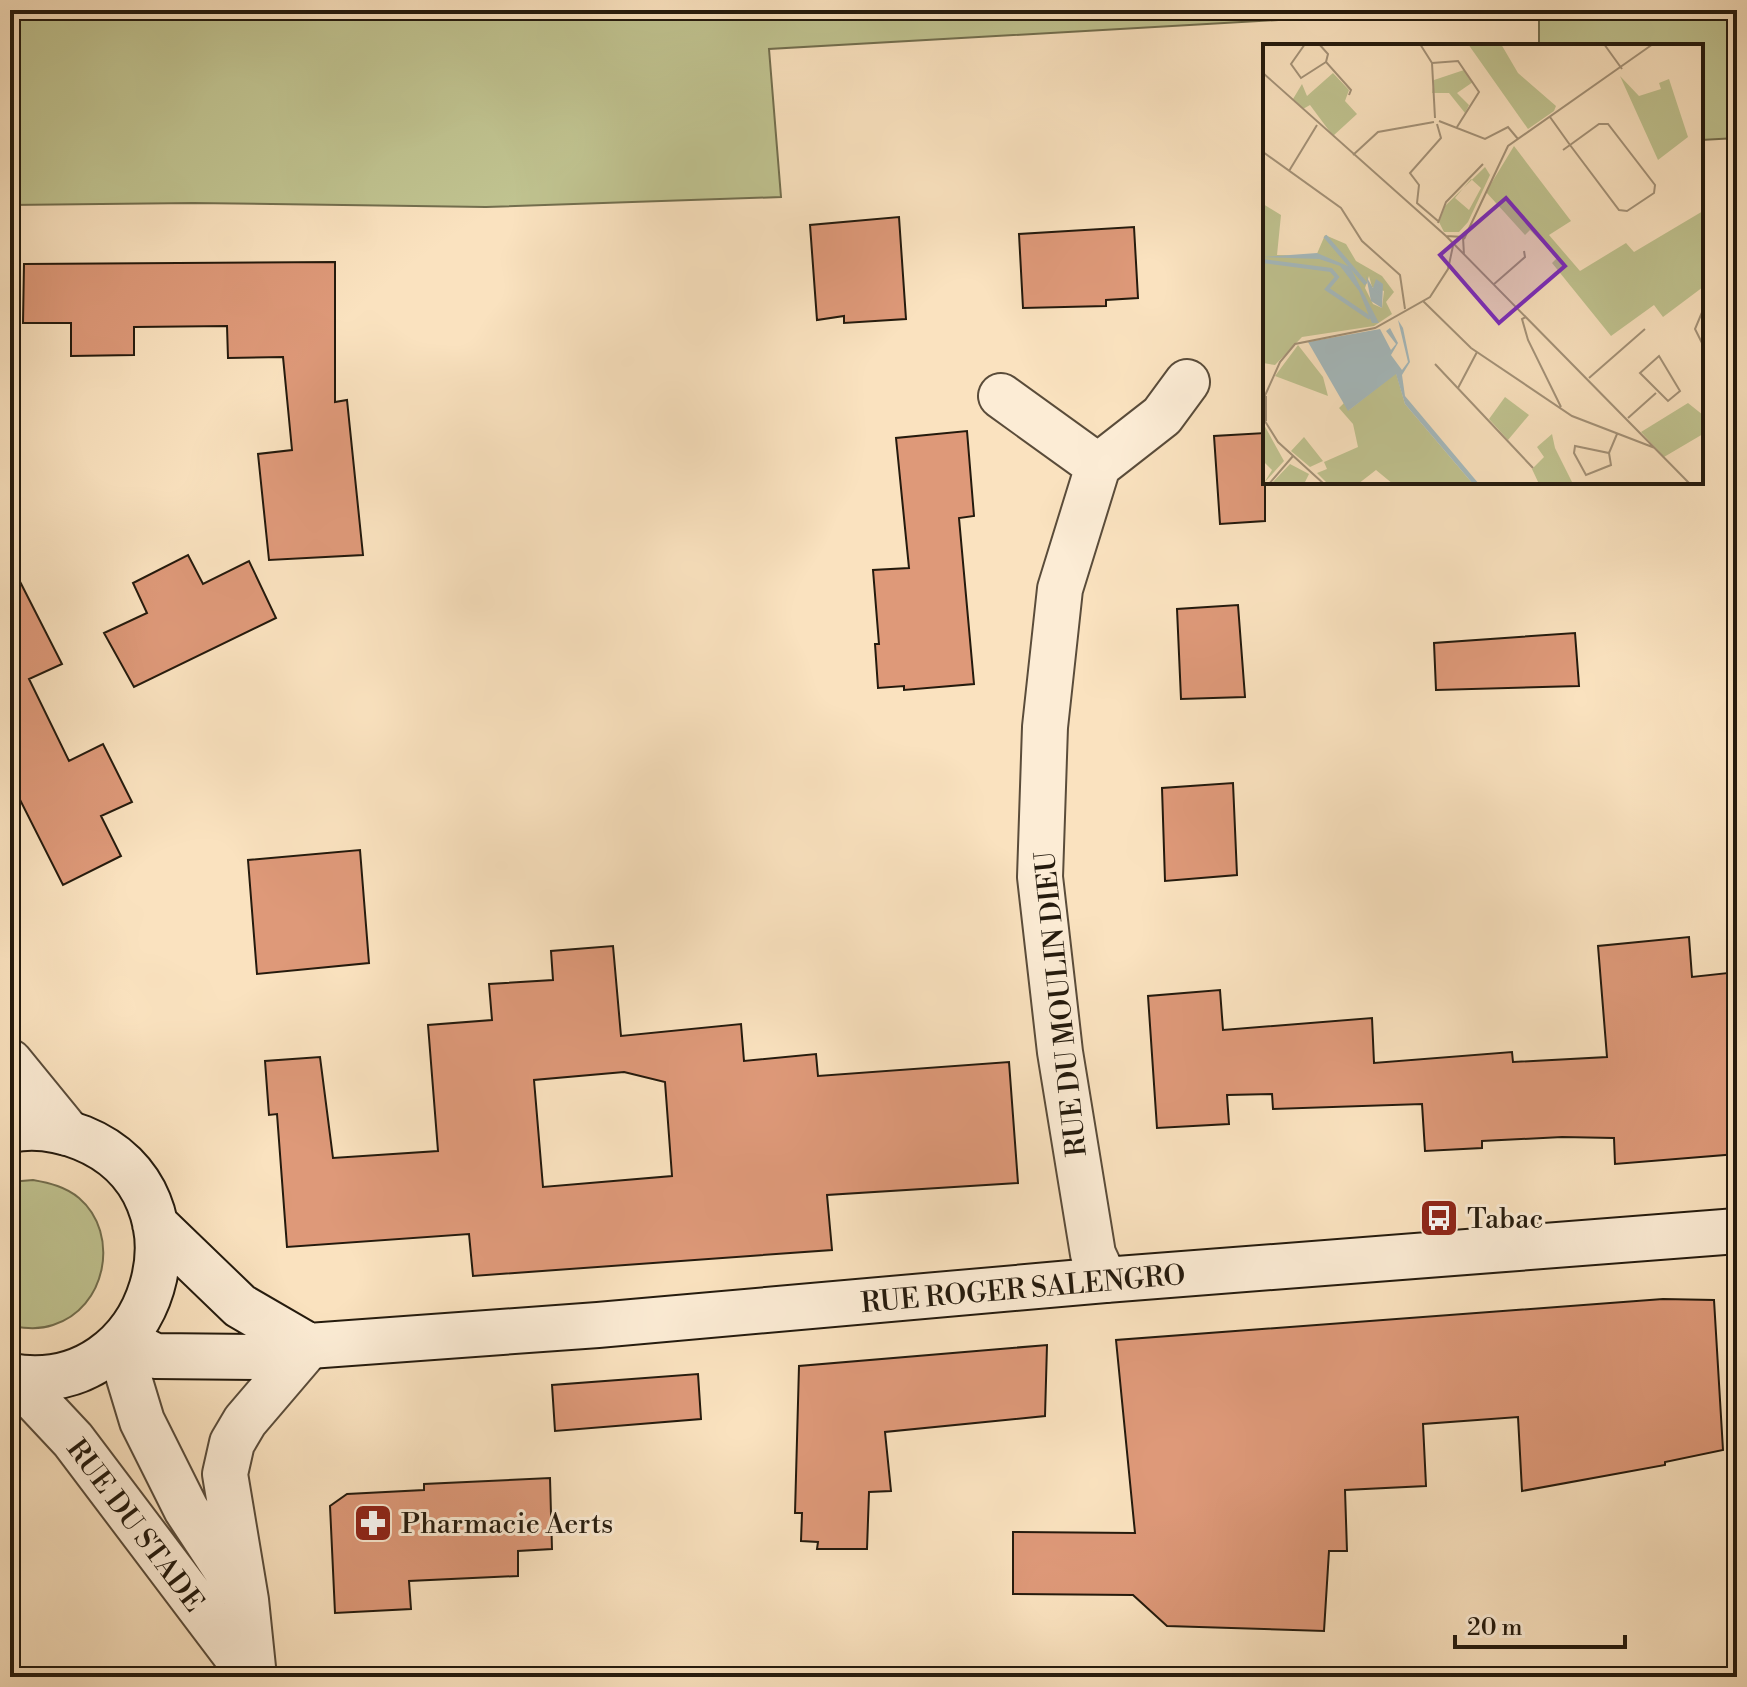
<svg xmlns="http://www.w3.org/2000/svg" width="1747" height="1687" viewBox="0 0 1747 1687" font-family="'Libre Bodoni',serif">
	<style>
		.green { fill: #c0c390; stroke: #726e4e; stroke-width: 2 }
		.building { fill: #de9979; stroke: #241a0d; stroke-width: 2; fill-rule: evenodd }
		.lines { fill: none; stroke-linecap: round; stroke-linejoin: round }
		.minor-casing { stroke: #5a4c3a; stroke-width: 48 }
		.tertiary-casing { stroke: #5a4c3a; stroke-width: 48 }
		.secondary-casing { stroke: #241a0d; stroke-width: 48 }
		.minor { stroke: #fcecd5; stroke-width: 44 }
		.tertiary { stroke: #fcecd5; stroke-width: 44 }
		.secondary { stroke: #fcecd5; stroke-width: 44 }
		.labels { text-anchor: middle; stroke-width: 6; stroke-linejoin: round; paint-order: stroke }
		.street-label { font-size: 28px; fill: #241a0d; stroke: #fcecd5 }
		.poi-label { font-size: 28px; fill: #241a0d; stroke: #fcecd5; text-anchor: start }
		.inset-river { fill: none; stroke: #a5babe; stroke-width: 4 }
		.inset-road { fill: none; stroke: #a49278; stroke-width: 2 }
		.view { fill: #7b2cbf; fill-opacity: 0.15; stroke: #7b2cbf; stroke-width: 4 }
		.inset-edge { fill: none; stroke: #241a0d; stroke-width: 4 }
	</style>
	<rect width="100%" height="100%" fill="#fae2bf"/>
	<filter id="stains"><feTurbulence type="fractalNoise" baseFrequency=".0025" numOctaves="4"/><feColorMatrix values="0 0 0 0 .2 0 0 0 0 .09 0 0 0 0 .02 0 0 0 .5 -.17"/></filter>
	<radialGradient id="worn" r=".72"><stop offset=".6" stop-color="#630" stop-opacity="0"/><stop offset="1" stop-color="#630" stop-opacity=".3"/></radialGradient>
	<path class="green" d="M10 10H1453L769 49 781 197 486 207 193 203 10 205Z
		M1539 10H1737V138L1701 140V46H1539Z
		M33 1180C50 1183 66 1187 79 1198 121 1234 106 1309 53 1325 38 1330 25 1328 10 1326V1182Z"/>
	<path class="building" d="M899 217 906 319 844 323V316L817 320 810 225Z
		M1134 227 1138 298 1106 300V306L1023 308 1019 234Z
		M335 262V402L347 400 363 555 269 560 258 454 292 450 283 357 228 358 227 326 134 327V355L71 356V323H23L24 264Z
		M967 431 974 516 959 518 974 684 904 690V686L878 688 875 644H879L873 570 909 568 896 438Z
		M1265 433V521L1220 524 1214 436Z
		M188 555 203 584 249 561 276 618 134 687 104 633 147 613 133 583Z
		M10 562 62 664 29 679 69 761 103 744 132 802 101 816 121 856 63 885 10 780Z
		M1238 605 1245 697 1181 699 1177 609Z
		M1575 633 1579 686 1436 690 1434 643Z
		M1233 783 1237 875 1165 881 1162 788Z
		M360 850 369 963 257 974 248 860Z
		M1689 937 1692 977 1737 972V1154L1615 1164 1614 1138 1562 1137 1482 1141V1148L1425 1151 1422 1104 1273 1109 1272 1094 1227 1095 1229 1124 1157 1128 1148 996 1220 990 1223 1030 1372 1018 1374 1063 1512 1052 1513 1062 1607 1057 1598 946Z
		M613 946 621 1036 741 1024 744 1061 816 1054 818 1076 1009 1062 1018 1183 827 1195 832 1250 473 1276 469 1234 287 1247 277 1114 269 1115 265 1061 320 1057 333 1158 438 1151 428 1025 492 1020 489 984 553 980 551 951ZM624 1072 665 1082 672 1176 543 1187 534 1080Z
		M1663 1299 1714 1300 1723 1450 1665 1462V1465L1522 1491 1518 1417 1423 1424 1426 1486 1345 1490 1347 1551H1329L1324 1631 1167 1626 1133 1595 1013 1594V1532L1135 1533 1116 1340Z
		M1047 1345 1045 1416 885 1432 891 1491 869 1492 867 1549H817L818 1542 801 1541 802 1513H795L799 1366Z
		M698 1374 701 1419 555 1431 552 1385Z
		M550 1478 552 1549 518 1551V1576L409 1581 411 1609 335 1613 330 1506 347 1494 424 1490V1484Z"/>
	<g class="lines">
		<g class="minor-casing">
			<path id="minor" d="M1001 396 1098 466 1060 589 1045 727 1040 877 1060 1052 1093 1254 1105 1280
				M1098 466 1162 416 1187 382
				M10 1062 68 1133"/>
		</g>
		<g class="tertiary-casing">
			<path id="tertiary" d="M119 1345 142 1421 186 1509 236 1585
				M14 1377 73 1440 252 1677
				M254 1677 246 1600 225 1474 232 1443 245 1421 309 1346"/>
		</g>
		<g class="secondary-casing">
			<path id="secondary" d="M10 1130C34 1125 59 1129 82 1138 218 1193 156 1402 10 1376
				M155 1224 240 1306 309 1346
				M123 1340 155 1356 262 1357 309 1346 598 1325 1105 1280 1737 1231"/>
		</g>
		<use href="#minor" class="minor"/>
		<use href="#tertiary" class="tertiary"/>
		<use href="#secondary" class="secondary"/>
	</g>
	<defs>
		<g id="bus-square" transform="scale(2)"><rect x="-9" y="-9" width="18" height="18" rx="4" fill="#8f2418" stroke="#fcecd5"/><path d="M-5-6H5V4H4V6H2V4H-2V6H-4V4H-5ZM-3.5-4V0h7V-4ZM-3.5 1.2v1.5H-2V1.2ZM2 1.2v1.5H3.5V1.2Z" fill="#fff"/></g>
		<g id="pharmacy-square" transform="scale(2)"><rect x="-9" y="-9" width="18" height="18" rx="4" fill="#8f2418" stroke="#fcecd5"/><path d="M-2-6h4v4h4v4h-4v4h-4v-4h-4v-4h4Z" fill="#fff"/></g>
	</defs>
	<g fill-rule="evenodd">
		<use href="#bus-square" x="1439" y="1218"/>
		<use href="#pharmacy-square" x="373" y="1523"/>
	</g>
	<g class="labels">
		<g class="street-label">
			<text transform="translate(1060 1004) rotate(-96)" y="10">RUE DU MOULIN DIEU</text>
			<text transform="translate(1023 1288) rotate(-5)" y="10">RUE ROGER SALENGRO</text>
			<text transform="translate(136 1525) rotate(53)" y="10">RUE DU STADE</text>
		</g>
		<g class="poi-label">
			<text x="1467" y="1228">Tabac</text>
			<text x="401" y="1533">Pharmacie Aerts</text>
		</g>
	</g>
	<g transform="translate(1263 44)">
		<rect width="440" height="440" fill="#fae2bf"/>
		<path d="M205 0H238L255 29 293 62 291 67 265 85ZM201 26 210 38 194 49 206 61 202 69 186 49H169L171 36ZM70 29 86 46 82 57 94 70 70 92 47 61 40 65 30 55 39 40 44 52ZM357 32 376 52 398 45 396 39 406 35 425 93 395 116ZM251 102 308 177 286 191 317 227 363 199 371 208 440 167V243L400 273 391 261 348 292 289 219 294 214 267 186 262 191 223 148ZM222 123 227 131 205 178 196 188H181L176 178 182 162ZM208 135 218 144 206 166 192 154ZM0 160 18 171 14 211 53 212 62 191 83 200 93 217 119 232 131 248 123 258 129 270 111 282 39 293 12 321 0 319ZM106 232 109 243 121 247 119 264 110 260 102 244ZM35 301 60 333 65 352 12 332ZM133 329 142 360 210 440H130L113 426 95 440H65L54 429 64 425 61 418 95 403 90 380 76 364 81 359 86 366ZM242 353 266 371 245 396 226 375ZM425 359 440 371V390L401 413 378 388ZM0 379 21 417 1 439 9 426 0 417ZM289 390 292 404 310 440H276L269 425 281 413 274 403ZM41 393 60 417 47 423 28 407ZM27 420 46 430 41 440H8Z" fill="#c0c390" fill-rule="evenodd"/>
		<path d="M54 209 87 223 116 279H109L96 247 77 222 56 215 0 213ZM103 232 110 244 113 235 120 240 119 264 108 257ZM135 276 140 284 147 318 139 331 142 352 216 440H210L142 360 133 330 85 367 45 298 117 285 128 306 133 300 123 287 127 284 135 299 128 311 139 326 145 318Z" fill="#a5babe"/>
		<path class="inset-river" d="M62 192 103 240M0 217 68 226 74 233 64 245 107 274"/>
		<path class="inset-road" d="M42 0 28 20 38 34 63 18M56 0 65 10 63 18 88 46 86 51M157 0 169 19 172 74M341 0 359 25M169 19 195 17 216 48 194 83M0 29 183 192 427 440M287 73 307 101 356 166 364 167 391 149 392 141 345 80H336L307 101 300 106M176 77 222 95 245 83 255 95M174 80 178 94 147 129 156 141 154 159 175 177M0 108 78 164 99 197 137 231 142 265M90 111 115 88 171 78M26 127 54 81M175 179 183 158 220 120M183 192 200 193 201 211M201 195 245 102 390 0M230 241 262 213 261 207M160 257 208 304 309 372 392 404M440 266 432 285 440 301M263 273 259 275 265 296 298 363M396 312 417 347 405 357 377 329ZM172 320 270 424M326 334 382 285M195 344 214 308M3 352V377M0 356 17 318 32 300 112 284 167 253 185 225 190 202M0 374 15 398 61 440M365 374 393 349M346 409 348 421 323 431 311 409 312 402 346 409 354 390M6 440 30 412"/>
		<path class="view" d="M243 154 302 222 236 279 177 211Z"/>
		<rect width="440" height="440" class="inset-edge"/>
	</g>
	<rect width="1747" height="1687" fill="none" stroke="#fae2bf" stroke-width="40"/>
	<rect x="12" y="12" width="1723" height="1663" fill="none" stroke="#241a0d" stroke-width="4"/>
	<rect x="20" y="20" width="1707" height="1647" fill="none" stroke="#241a0d" stroke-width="2"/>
	<path d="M1455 1635v12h170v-12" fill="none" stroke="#241a0d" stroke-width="4"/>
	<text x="1467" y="1635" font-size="24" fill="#241a0d" stroke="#fcecd5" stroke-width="6" paint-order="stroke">20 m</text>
	<rect width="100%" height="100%" filter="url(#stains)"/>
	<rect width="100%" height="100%" fill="url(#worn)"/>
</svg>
